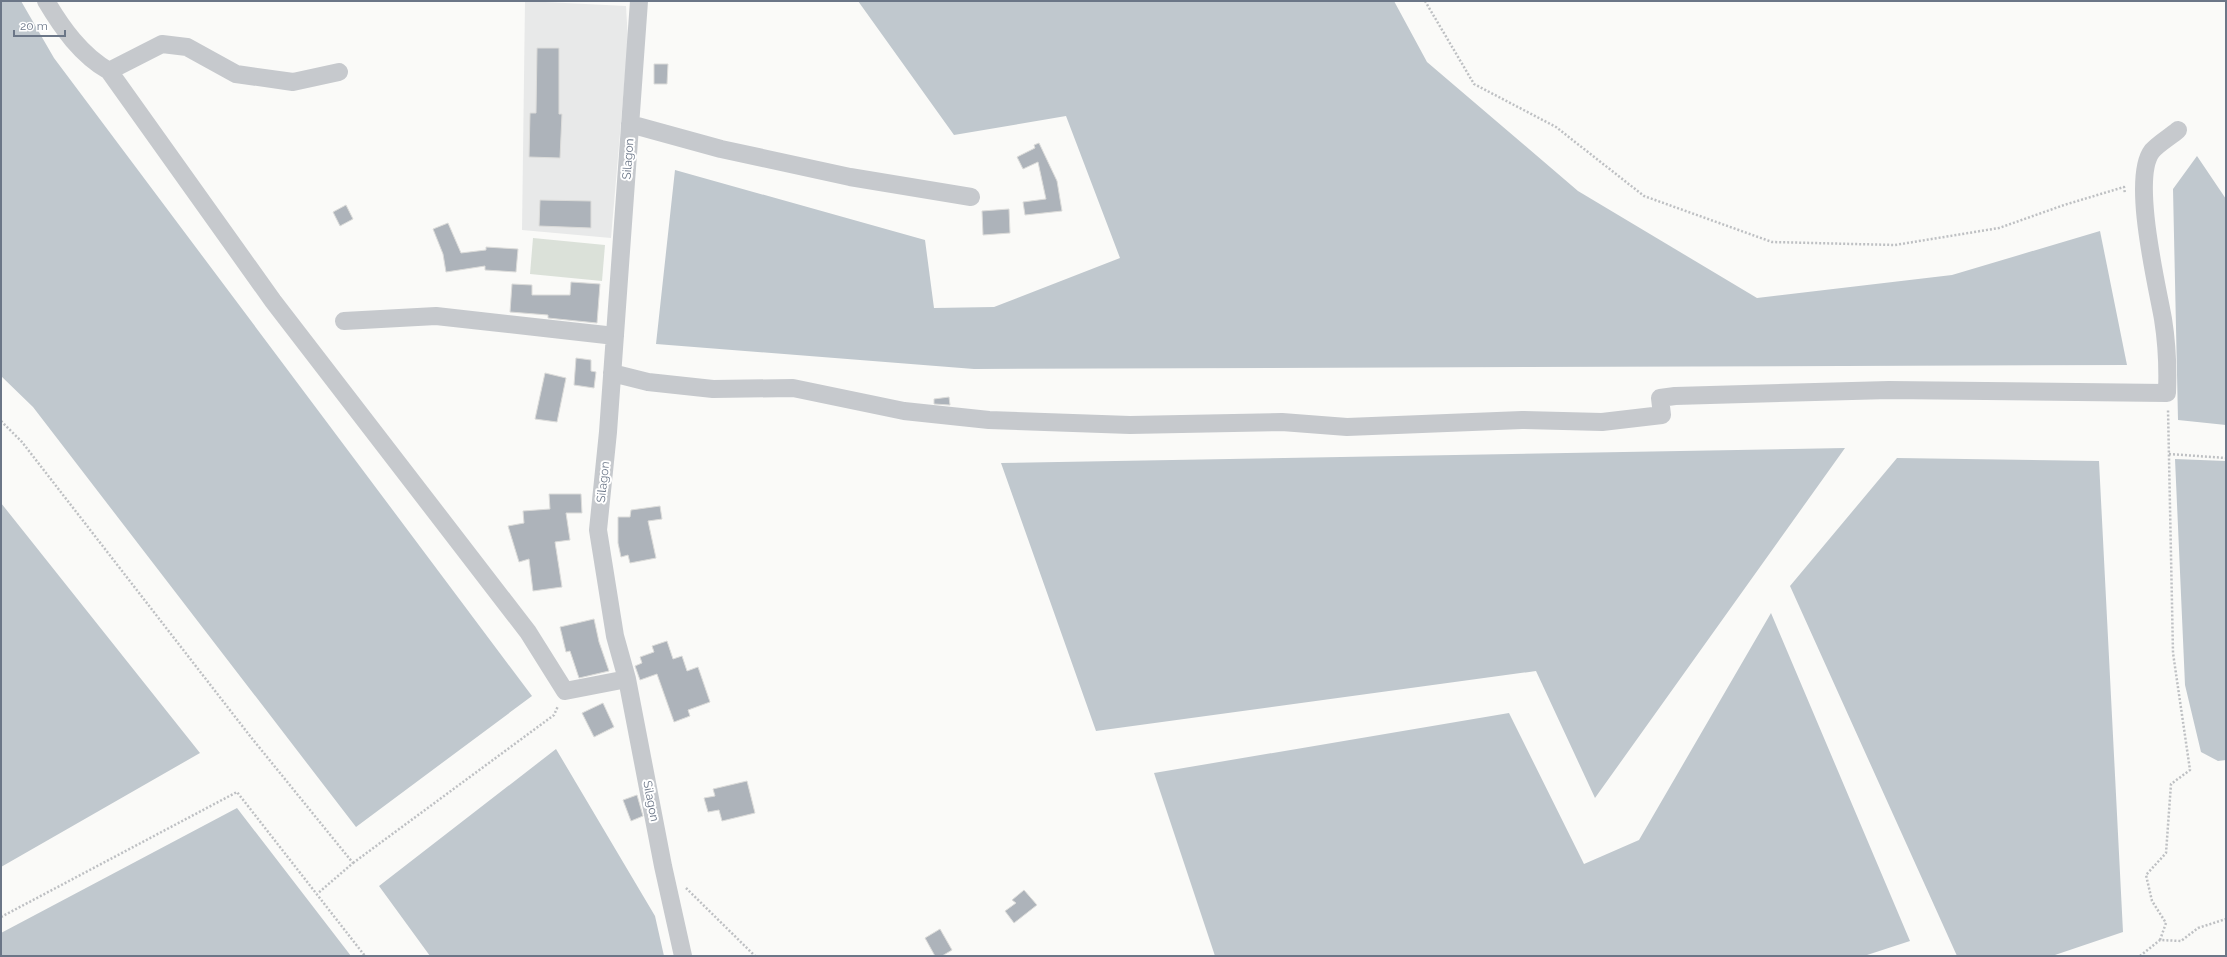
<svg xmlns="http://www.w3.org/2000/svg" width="2227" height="957" viewBox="0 0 2227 957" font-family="Raleway,sans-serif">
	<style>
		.built { fill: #e8e9e9 }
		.green { fill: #dbe1d9 }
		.water { fill: #c0c8ce }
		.building { fill: #adb3ba; stroke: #dcdcda }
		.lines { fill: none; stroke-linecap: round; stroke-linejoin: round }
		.path { stroke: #bec0c3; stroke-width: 2.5; stroke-dasharray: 2 2; stroke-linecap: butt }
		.street { stroke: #c6c9cd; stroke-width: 18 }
		.labels { text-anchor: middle; stroke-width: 4; stroke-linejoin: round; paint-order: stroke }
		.street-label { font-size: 12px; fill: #6b7687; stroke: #fff }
	</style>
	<rect width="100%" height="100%" fill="#fafaf8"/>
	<path class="built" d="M525 1 626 6 628 41 611 238 522 230Z"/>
	<path class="green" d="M533 238 605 245 602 281 530 274Z"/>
	<path class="water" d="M1 1H21L54 58 532 696 356 827 33 407 1 376Z
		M858 1H1394L1427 62 1578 191 1757 298 1952 275 2100 231 2127 365 974 369 656 344 675 170 925 240 934 308 994 307 1120 258 1066 116 954 135Z
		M2197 156 2226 199V425L2178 420 2173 189Z
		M1845 448 1595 798 1536 671 1096 731 1001 463Z
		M1897 458 2099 461 2123 932 2052 956H1957L1790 586Z
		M2175 459 2226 461V760L2218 761 2201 752 2185 685Z
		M1 503 200 753 1 867Z
		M1771 613 1910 941 1864 956H1215L1154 773 1509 713 1584 864 1639 840Z
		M556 749 655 916 664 956H430L379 886Z
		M237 808 351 956H1V933Z"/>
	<path class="building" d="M537 48H559V114H562L560 158 529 157 530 113H536Z
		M654 64H668L667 84H654Z
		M1039 143 1057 181 1062 211 1025 215 1023 202 1046 199 1038 162 1023 169 1017 157 1035 148 1034 145Z
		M540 200 591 201V228L539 226Z
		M346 205 353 219 340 226 333 212Z
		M1009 209 1010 233 983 235 982 211Z
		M448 223 461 253 486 250V247L518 249 516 272 485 270V266L446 272 443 254 433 229Z
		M571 282 600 284 597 323 548 318V315L510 312 512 284 532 285V295H570Z
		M576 358 591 360V371L596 372 594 388 574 385Z
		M545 373 566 378 557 422 535 419Z
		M949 397 950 405 934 404V399Z
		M549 494H581L582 513H566L570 540 555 542 562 587 533 591 529 559 519 562 508 526 524 523 523 511 550 509Z
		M660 506 662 519 648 521 656 558 630 563 628 555 621 557 618 543V517H630L631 510Z
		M594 619 599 642 609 671 579 678 570 651 566 652 560 627Z
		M667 641 673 659 682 656 687 671 698 667 710 702 688 710 690 716 674 722 657 674 640 680 635 666 642 663 640 657 654 652 652 646Z
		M603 703 614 727 594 737 582 713Z
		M747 781 755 813 722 821 719 810 708 812 704 798 715 796 713 789Z
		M637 795 643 816 631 821 623 800Z
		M1024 890 1037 905 1014 923 1005 911 1016 903 1012 900Z
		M940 929 952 950 942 956H935L925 938Z"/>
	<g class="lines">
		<path class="path" d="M1425 1 1474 84 1556 127 1644 196 1772 242 1895 245 1999 228 2064 205 2124 187 2125 194
			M1 421 22 442 250 736 353 863 317 894
			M2169 454 2226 458
			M353 863 554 715 558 706
			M686 888 755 956
			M1 917 237 792 365 956
			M2160 940 2166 923 2152 901 2146 875 2166 853 2171 784 2190 770 2173 653 2168 409
			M2140 956 2160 940 2181 941 2198 928 2226 919"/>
		<path class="street" d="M46 1C62 28 81 55 109 71L273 301 528 632 565 691 627 679
			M639 1 608 432 598 530 615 636 627 679 663 866 683 956
			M109 71 162 44 187 47 236 74 293 82 339 72
			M630 124 721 149 850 177 971 197
			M344 321 436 316 615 336
			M612 373 648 382 713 389 793 388 904 411 989 420 1130 425 1282 422 1347 427 1522 420 1602 422 1662 415 1660 398 1675 396 1889 390 2167 393C2168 368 2167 344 2163 319 2157 285 2131 178 2152 151 2159 143 2170 137 2178 130"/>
	</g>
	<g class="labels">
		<g class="street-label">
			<text transform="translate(628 159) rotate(-86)" y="4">Silagon</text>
			<text transform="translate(603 482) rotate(-84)" y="4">Silagon</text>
			<text transform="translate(651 801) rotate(79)" y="4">Silagon</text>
		</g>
	</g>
	<rect width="2227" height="957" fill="none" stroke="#6b7687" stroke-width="4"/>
	<path d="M14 30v6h51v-6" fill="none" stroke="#6b7687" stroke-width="2"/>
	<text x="20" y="30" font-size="12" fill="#6b7687" stroke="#ffffff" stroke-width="3" paint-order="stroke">20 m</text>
</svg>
